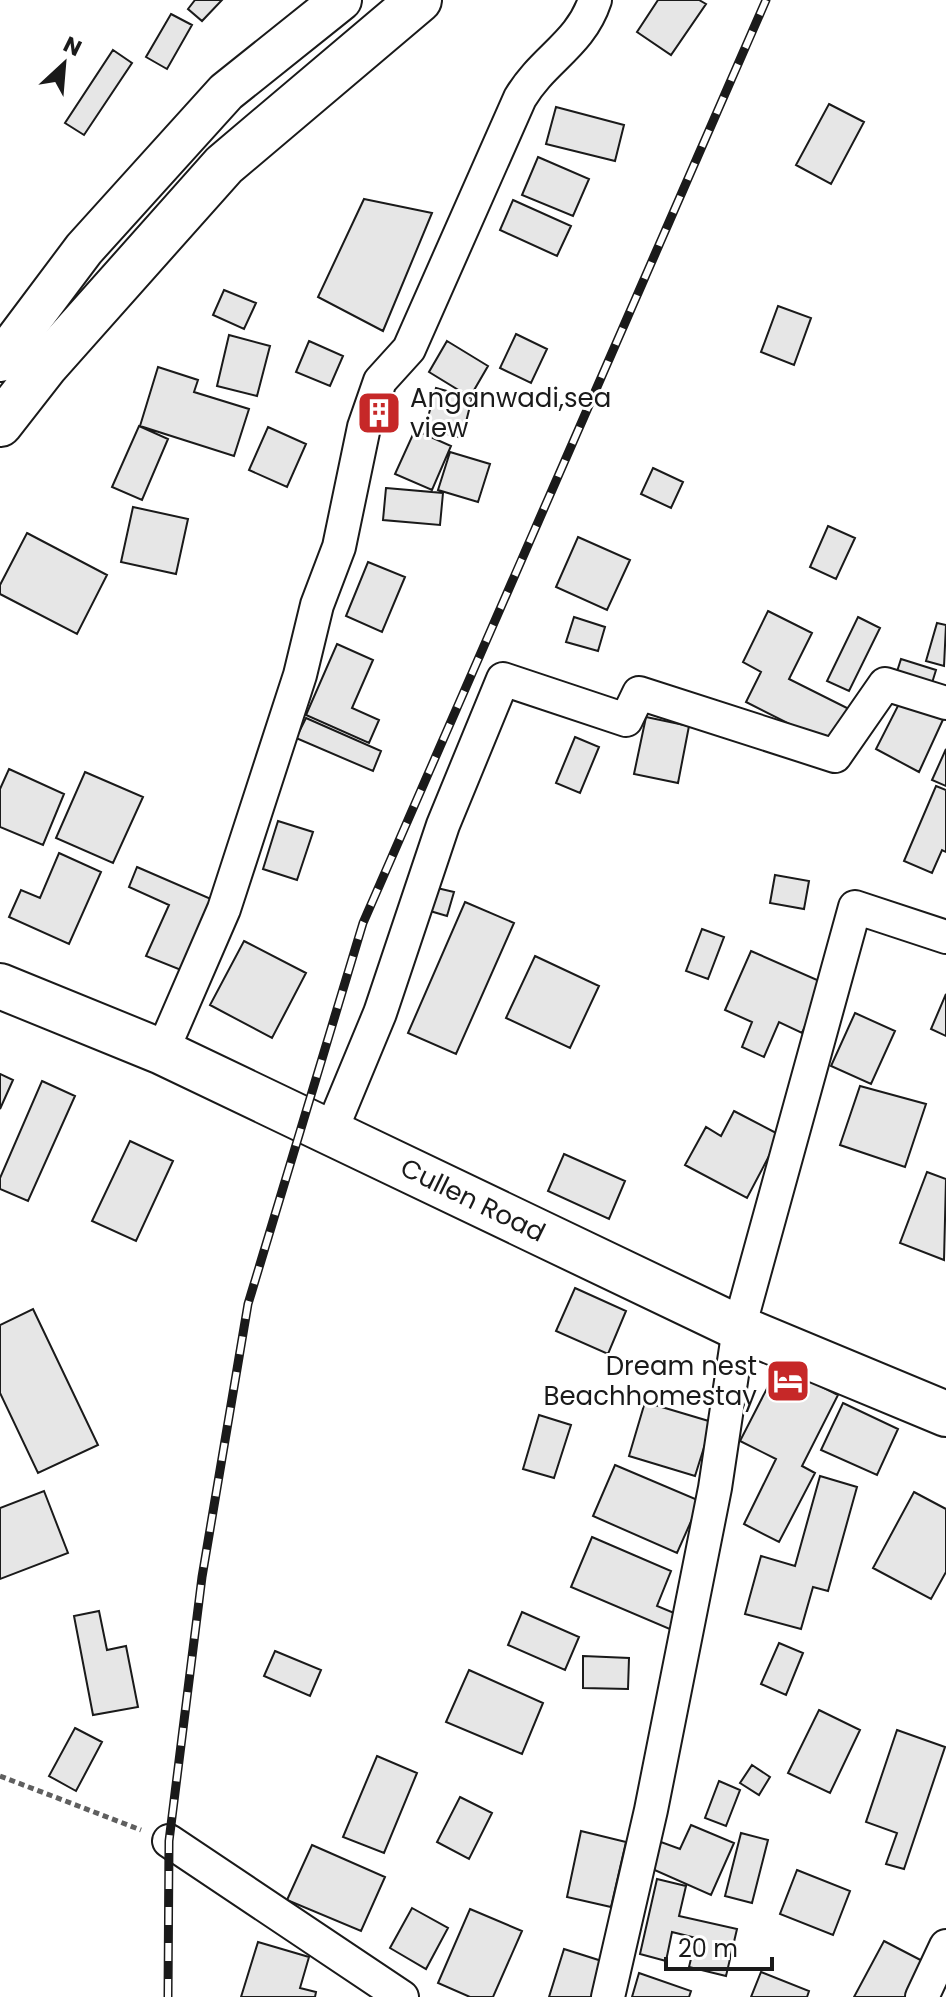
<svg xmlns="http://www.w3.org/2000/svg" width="946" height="1997" viewBox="0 0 946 1997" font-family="Poppins,sans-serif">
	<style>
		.building { fill: #e6e6e6; stroke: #1a1a1a; stroke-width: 2 }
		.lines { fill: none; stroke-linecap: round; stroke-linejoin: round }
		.minor-casing { stroke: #1a1a1a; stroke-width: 36 }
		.tertiary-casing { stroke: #1a1a1a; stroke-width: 44 }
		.secondary-casing { stroke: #1a1a1a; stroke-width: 48 }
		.trunk-casing { stroke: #1a1a1a; stroke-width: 48 }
		.path { stroke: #5f5f5f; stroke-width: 5; stroke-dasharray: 6 4; stroke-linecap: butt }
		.minor { stroke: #fff; stroke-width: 32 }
		.tertiary { stroke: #fff; stroke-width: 40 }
		.secondary { stroke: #fff; stroke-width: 44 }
		.trunk { stroke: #fff; stroke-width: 44 }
		.rail-casing { stroke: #1a1a1a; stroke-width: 9 }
		.rail { stroke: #fff; stroke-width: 6; stroke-dasharray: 18; stroke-linecap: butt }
		.labels { text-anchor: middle; stroke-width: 6; stroke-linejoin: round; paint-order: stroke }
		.poi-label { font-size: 26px; fill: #1a1a1a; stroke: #fff; text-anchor: start }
		.street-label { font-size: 26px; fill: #1a1a1a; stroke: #fff }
	</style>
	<rect width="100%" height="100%" fill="#fff"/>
	<path class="building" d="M195 0H222L202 21 188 9Z
		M658 0H699L706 4 671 55 637 32Z
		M171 14 192 25 167 69 146 57Z
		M113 50 132 63 84 135 65 123Z
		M829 104 864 122 831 184 796 165Z
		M556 107 624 125 615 161 546 144Z
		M538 157 589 179 573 216 522 195Z
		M364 199 432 213 383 331 318 297Z
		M513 200 571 226 557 256 500 230Z
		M224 290 256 303 244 329 213 315Z
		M778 306 811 318 794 365 761 352Z
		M516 334 547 349 531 383 500 368Z
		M229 335 270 346 257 396 217 386Z
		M309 341 343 356 330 386 296 372Z
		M447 341 488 366 470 397 429 372Z
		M158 367 198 380 194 392 249 409 234 456 140 426Z
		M436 388 472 398 462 438 425 428Z
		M139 426 168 439 142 500 112 487Z
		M268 427 306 444 287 487 249 470Z
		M415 430 451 446 432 490 395 474Z
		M450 452 490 464 478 502 438 490Z
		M653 468 683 482 671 508 641 494Z
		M386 488 443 493 440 525 383 520Z
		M133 507 188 519 176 574 121 562Z
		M828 526 855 538 836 579 810 567Z
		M27 533 107 575 77 634 0 594V585Z
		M578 537 630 560 607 610 556 587Z
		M368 562 405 577 382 632 346 616Z
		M768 611 812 633 789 679 853 711 835 747 746 702 761 672 743 662Z
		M574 617 605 627 598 651 566 642Z
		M858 617 880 628 849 691 827 681Z
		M937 623 946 625 944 666 926 661Z
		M337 644 373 660 352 708 379 720 369 743 306 715Z
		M901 659 936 670 928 696 893 684Z
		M905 692 946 713 919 772 876 749Z
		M646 717 689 726 678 783 634 774Z
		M306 718 381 751 373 771 296 738Z
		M575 737 599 747 580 793 556 783Z
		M946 749V786L932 780Z
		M9 769 64 794 43 845 0 827V789Z
		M85 772 143 797 113 863 56 838Z
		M936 786 946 790V852L942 850 932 873 904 861Z
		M278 821 313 832 297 880 263 869Z
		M59 853 101 872 69 944 9 917 21 890 40 898Z
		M137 867 211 899 181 970 146 956 169 905 129 887Z
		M775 875 809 881 804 909 770 903Z
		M437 888 454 892 447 916 430 911Z
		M465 902 514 923 456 1054 408 1033Z
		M702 929 724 937 708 979 686 971Z
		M244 941 306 973 272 1038 210 1005Z
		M751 951 824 983 802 1033 779 1022 764 1057 742 1047 752 1022 725 1010Z
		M535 956 599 986 570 1048 506 1018Z
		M946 994V1036L931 1029Z
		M855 1013 895 1031 871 1084 831 1066Z
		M0 1074 13 1080 0 1109Z
		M42 1081 75 1096 28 1201 0 1189V1178Z
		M860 1086 926 1104 905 1167 840 1145Z
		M734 1111 780 1135 747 1198 685 1165 706 1127 721 1136Z
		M130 1141 173 1161 136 1241 92 1221Z
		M564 1154 625 1181 609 1219 548 1191Z
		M927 1172 946 1179 944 1260 900 1243Z
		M575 1288 626 1311 608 1354 556 1331Z
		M33 1309 98 1445 38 1473 0 1393V1325Z
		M779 1365 838 1395 802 1466 815 1473 779 1542 744 1524 776 1459 740 1441Z
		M645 1402 712 1422 695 1476 629 1456Z
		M843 1403 898 1429 877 1475 821 1450Z
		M539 1415 571 1425 554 1478 523 1469Z
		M615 1465 700 1501 677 1553 593 1516Z
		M820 1476 857 1487 828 1591 813 1587 801 1629 745 1614 761 1556 795 1566Z
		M44 1491 68 1553 0 1579V1508Z
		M914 1492 946 1509V1572L931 1599 873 1568Z
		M592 1537 671 1571 657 1606 679 1615 672 1630 571 1587Z
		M99 1611 107 1650 126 1646 138 1707 93 1715 74 1616Z
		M522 1612 579 1637 565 1670 508 1645Z
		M779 1643 803 1653 786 1695 761 1684Z
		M275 1651 321 1670 310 1696 264 1676Z
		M583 1656 629 1658 628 1689 583 1688Z
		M469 1670 543 1703 522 1754 446 1722Z
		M819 1710 860 1730 830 1793 788 1773Z
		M75 1728 102 1742 76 1791 49 1776Z
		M897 1730 945 1747 904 1869 886 1864 897 1833 866 1822Z
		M377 1756 417 1773 384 1853 343 1837Z
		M752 1765 770 1777 759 1795 740 1783Z
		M719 1781 740 1790 726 1826 705 1818Z
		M460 1797 492 1813 469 1859 437 1842Z
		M691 1825 734 1843 711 1895 650 1868 661 1842 680 1849Z
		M581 1831 626 1842 611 1907 567 1897Z
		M741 1833 768 1840 752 1903 725 1896Z
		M312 1845 385 1877 361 1931 287 1900Z
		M797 1870 850 1891 833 1935 780 1914Z
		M657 1879 686 1886 679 1916 737 1929 726 1976 689 1967 696 1938 672 1932 666 1961 640 1954Z
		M412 1908 448 1928 426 1969 390 1948Z
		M470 1909 522 1931 493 1997H470L438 1983Z
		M884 1941 934 1967 918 1997H854Z
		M258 1942 309 1957 300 1988 316 1992 315 1997H241Z
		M564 1949 608 1963 597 1997H549Z
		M761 1972 809 1991 807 1997H751Z
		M639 1973 691 1991 689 1997H632Z"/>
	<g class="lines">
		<g class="minor-casing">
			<path id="minor" d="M162 1052 224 909 300 675 317 605 339 547 364 427 380 381 409 349 520 98C544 58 580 45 595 0
				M331 1131 380 1013 443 825 503 679 626 720 639 693 835 756 885 684 946 703
				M169 1841 402 1997
				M608 1997 651 1810 715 1488 739 1328 855 907 946 937
				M922 1997 946 1946"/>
		</g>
		<g class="tertiary-casing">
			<path id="tertiary" d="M0 361 84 249 226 92 341 0"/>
		</g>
		<g class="secondary-casing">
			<path id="secondary" d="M0 986 162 1052 739 1328 946 1414"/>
		</g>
		<g class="trunk-casing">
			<path id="trunk" d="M0 424 46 365 224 165 419 0"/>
		</g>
		<path class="path" d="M0 1776 141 1830"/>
		<use href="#minor" class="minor"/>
		<use href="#tertiary" class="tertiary"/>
		<use href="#secondary" class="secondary"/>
		<use href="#trunk" class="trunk"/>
		<g class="rail-casing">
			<path id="rail" d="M168 1997 169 1841 202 1577 248 1304 363 923 766 0"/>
		</g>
		<use href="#rail" class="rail"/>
	</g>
	<defs>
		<g id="building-square" transform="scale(2.3)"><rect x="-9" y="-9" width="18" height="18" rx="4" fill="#c62828" stroke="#fff"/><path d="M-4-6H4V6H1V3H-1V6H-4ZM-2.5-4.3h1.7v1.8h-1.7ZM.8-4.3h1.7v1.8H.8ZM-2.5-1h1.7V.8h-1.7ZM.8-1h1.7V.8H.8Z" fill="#fff"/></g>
		<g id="hotel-square" transform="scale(2.3)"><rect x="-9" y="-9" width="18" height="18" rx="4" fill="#c62828" stroke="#fff"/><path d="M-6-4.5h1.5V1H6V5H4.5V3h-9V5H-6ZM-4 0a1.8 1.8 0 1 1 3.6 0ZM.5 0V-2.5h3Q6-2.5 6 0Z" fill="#fff"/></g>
	</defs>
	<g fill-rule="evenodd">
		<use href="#building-square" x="379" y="413"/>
		<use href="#hotel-square" x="788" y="1381"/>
	</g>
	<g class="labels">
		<g class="poi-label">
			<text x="410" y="407">Anganwadi,sea<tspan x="410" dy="30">view</tspan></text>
			<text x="757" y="1375" text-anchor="end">Dream nest<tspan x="757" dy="30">Beachhomestay</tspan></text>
		</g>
		<g class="street-label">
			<text transform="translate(473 1200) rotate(26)" y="9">Cullen Road</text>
		</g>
	</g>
	<g transform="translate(64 64) rotate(26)" stroke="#ffffff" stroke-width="6" paint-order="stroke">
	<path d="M0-6L14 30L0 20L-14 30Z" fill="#1a1a1a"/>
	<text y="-12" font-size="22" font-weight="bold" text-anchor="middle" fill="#1a1a1a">N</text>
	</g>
	<path d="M666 1957v12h106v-12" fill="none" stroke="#1a1a1a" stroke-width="4"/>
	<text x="678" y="1957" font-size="24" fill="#1a1a1a" stroke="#ffffff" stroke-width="6" paint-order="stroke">20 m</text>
</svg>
